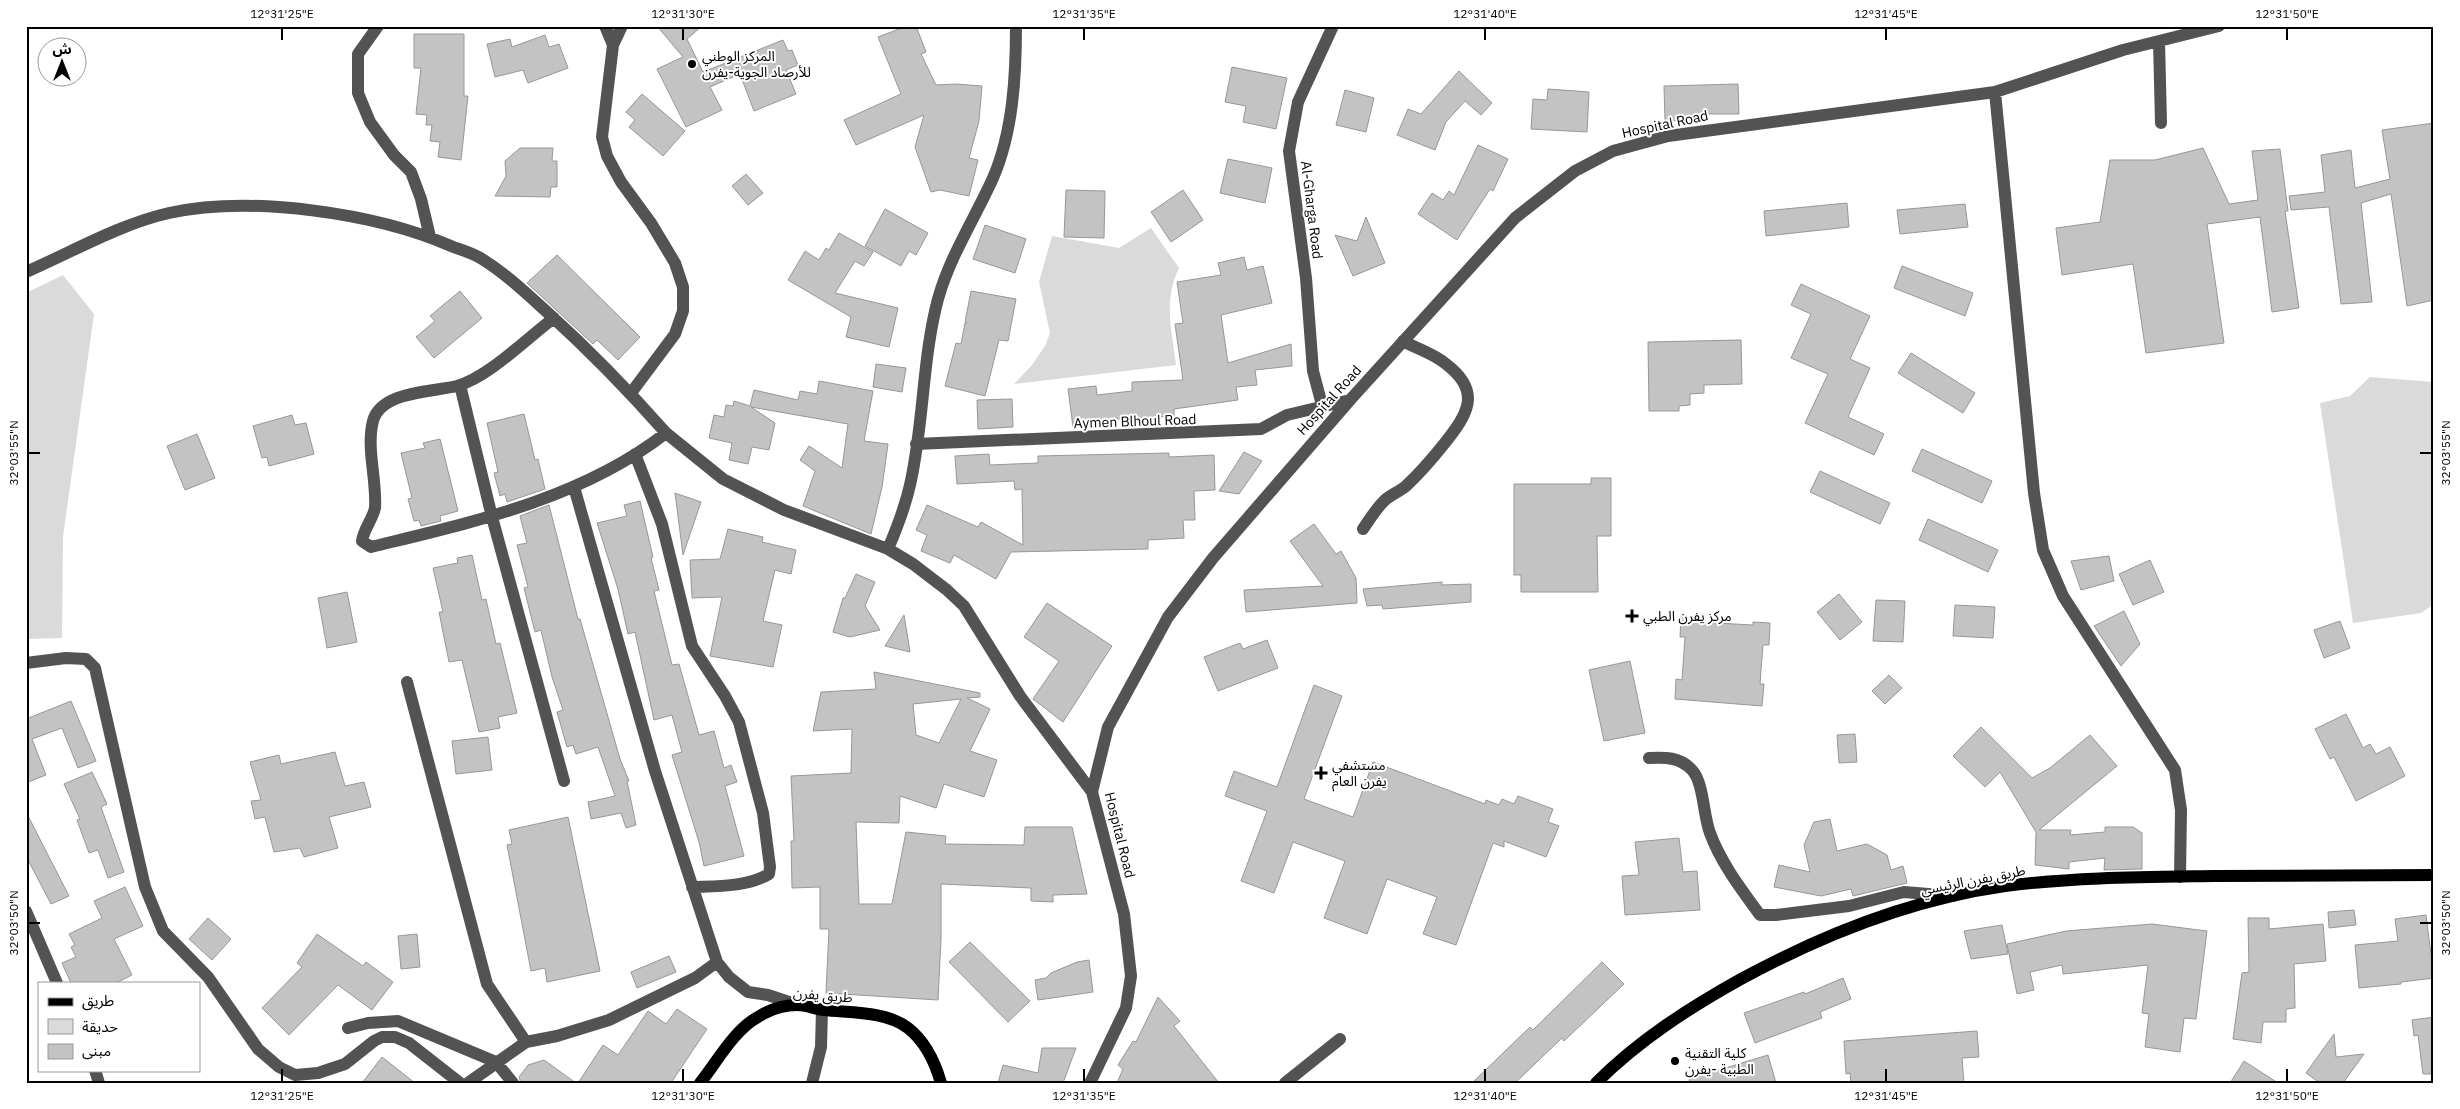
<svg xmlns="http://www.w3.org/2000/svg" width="2460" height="1109" viewBox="0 0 2460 1109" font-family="'IBM Plex Sans','Noto Sans Arabic',sans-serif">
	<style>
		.green { fill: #dadada }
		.building { fill: #c3c3c3; stroke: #979797; fill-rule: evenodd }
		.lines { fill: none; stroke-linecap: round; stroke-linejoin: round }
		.minor { stroke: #535353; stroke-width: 12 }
		.major { stroke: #000; stroke-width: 12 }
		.ticks { fill: none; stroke: #000; stroke-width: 2 }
		.poi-dot { fill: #000; stroke: #fff; stroke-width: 2 }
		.labels { text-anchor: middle; stroke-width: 4; stroke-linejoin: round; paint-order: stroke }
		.poi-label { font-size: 14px; fill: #000; stroke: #fff; text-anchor: start }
		.street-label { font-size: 14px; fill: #000; stroke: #fff }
		.neatline { fill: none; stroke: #000; stroke-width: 2 }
		.ticks-label { font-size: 12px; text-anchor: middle; fill: #000 }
	</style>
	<rect width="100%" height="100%" fill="#fff"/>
	<path class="green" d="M1151 228 1179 268C1163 302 1172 330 1176 365L1014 384 1032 365 1045 346 1050 333 1039 282 1052 236 1119 248Z
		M63 275 94 314 63 537 62 638 26 639V293Z
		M2370 377 2434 382V604L2421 613 2353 623 2320 403 2350 396Z"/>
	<path class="building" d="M657 26H702L687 39 703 72 783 40 788 51 792 50 798 65 786 70 796 94 754 111 740 74 710 87 722 110 686 127 657 69 683 57Z
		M907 26H916L926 52 921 54 936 85 956 84 982 86 979 121 969 158 978 160 969 196 940 190 931 192 915 147 924 115 856 145 844 120 901 94 878 37Z
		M414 34H464V96H468L461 160 438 157 440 142 430 141 432 125H426L427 115 416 114 421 68H414Z
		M545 35 549 47 559 44 568 68 528 83 523 70 495 77 487 44 510 39 512 47Z
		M1232 67 1287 78 1276 129 1243 122 1246 106 1225 102Z
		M1459 71 1492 103 1481 115 1465 101 1446 122 1435 150 1397 135 1408 109 1421 114Z
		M1738 84 1739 114H1706V120L1665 121 1664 86Z
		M1548 89 1589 92 1587 132 1531 129 1533 99 1547 100Z
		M1345 90 1374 98 1366 132 1336 125Z
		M642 94 685 131 663 156 629 127 635 120 626 112Z
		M2434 123V300L2407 306 2391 194 2361 203 2372 302 2341 304 2329 207 2291 210 2289 196 2325 192 2321 155 2351 150 2355 188 2390 179 2382 130Z
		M1478 145 1508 159 1493 191 1490 189 1457 240 1418 214 1432 193 1443 200 1449 191 1454 195Z
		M520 148H553L552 161H557V187H551L550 197 495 196 506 176 505 161Z
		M2203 148 2229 204 2258 200 2252 151 2280 149 2288 211H2285L2299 308 2272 312 2260 217 2207 224 2224 343 2146 353 2133 264 2062 275 2056 228 2100 222 2110 160H2155Z
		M1228 159 1272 168 1265 203 1220 193Z
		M746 174 763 193 748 205 732 186Z
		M1066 190 1105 191 1104 238 1064 237Z
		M1183 190 1203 220 1171 242 1151 212Z
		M1847 203 1849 227 1766 236 1764 211Z
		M1965 204 1968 227 1900 234 1897 210Z
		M885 209 928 233 916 255 909 251 901 266 865 246Z
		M1366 217 1385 263 1353 276 1335 235 1357 241Z
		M985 225 1026 239 1015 273 973 259Z
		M839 233 873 252 864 266 855 261 835 293 898 308 889 347 846 337 851 317 788 280 805 251 819 260 826 248 829 250Z
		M557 255 640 337 618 360 597 340 593 344 527 283Z
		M1244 257 1247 270 1263 266 1272 303 1221 315 1228 363 1291 344 1292 366 1255 370 1257 385 1236 387 1238 400 1174 409V416L1115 419 1116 423 1073 427 1068 389 1096 386 1097 395 1132 391V382L1183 380 1175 324 1183 323 1177 282 1221 275 1218 263Z
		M1902 266 1973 293 1965 316 1894 288Z
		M1801 284 1870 316 1850 359 1870 368 1848 417 1884 434 1874 455 1805 423 1828 374 1791 358 1811 314 1791 305Z
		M460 291 482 318 434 358 416 337 435 321 430 316Z
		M971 291 1016 299 1008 341 999 340 985 396 945 386 956 343 961 344 965 323H967L965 322Z
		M1741 340 1742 384 1704 385V393L1690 394V405L1679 406V411H1649L1648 342Z
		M1911 353 1975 393 1963 413 1898 373Z
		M876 364 906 368 902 392 873 387Z
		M819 381 873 391 864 441 888 444 882 487 871 534 803 506 815 471 800 460 809 446 842 468 848 424 751 407 775 423 769 450 752 447 748 464 729 460 732 443 709 438 714 415 724 417 726 405 733 406 734 401 750 406 754 390 798 400 800 391 817 394Z
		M1012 399 1013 427 978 429 977 400Z
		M524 414 535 460 538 459 545 489 507 502 505 494 500 496 494 473 498 472 487 423Z
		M292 415 295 425 306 423 314 454 269 466 267 457 262 458 253 426Z
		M197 434 215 478 185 490 167 446Z
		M440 439 458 511 440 516 441 521 421 526 419 520 414 521 408 499 412 498 401 453 425 448 423 443Z
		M1922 449 1992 481 1982 503 1912 471Z
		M1244 452 1262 461 1239 494 1219 491Z
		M1169 453V457L1214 455 1215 490 1194 491 1195 520H1183L1184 538 1148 540V549L1011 552 996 579 954 555 950 563 921 551 927 535 916 530 927 505 978 527 981 522 1023 545 1022 489 1015 490 1014 481 957 484 955 456 989 454 990 465 1038 463V456Z
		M1820 471 1890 503 1880 524 1810 492Z
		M1591 478H1611V536H1597L1598 592H1521V575H1514V484H1591Z
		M675 493 701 502 683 555Z
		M640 501 653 557 651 558 659 590 654 591 672 665 679 664 699 735 714 731 724 768 731 765 737 782 725 786 744 856 704 866 699 842 672 755 682 752 672 715 654 720 635 632 628 634 618 589 597 523 627 516 624 505Z
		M549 505 578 619H580L620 759 629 781H627L636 825 626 828 621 813 591 819 588 802 615 796 598 747 576 754 573 745 567 747 557 712 563 710 552 677 541 630 535 632 524 588 528 587 517 545 527 543 520 516Z
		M1928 519 1998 550 1988 572 1919 540Z
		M1314 524 1336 554 1341 551 1356 578 1357 603 1246 612 1244 590 1323 586 1290 541Z
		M728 529 763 537 762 542 796 550 791 574 775 570 763 621 782 625 773 667 710 656 722 597 692 598 690 560 720 559Z
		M472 555 482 600 486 599 496 644 500 643 517 713 498 717 500 728 479 732 462 660 449 662 439 612H443L433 568 458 563 457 558Z
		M2109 556 2114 581 2081 590 2071 561Z
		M2150 560 2164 592 2133 605 2119 574Z
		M856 574 875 582 865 606 880 630 850 637 833 632 843 598H845Z
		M1442 582V585L1471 584V602L1383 609 1382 605 1367 606 1363 589Z
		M347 592 357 642 327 648 318 598Z
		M1839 594 1862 622 1840 640 1817 612Z
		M1876 600 1905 601 1903 642 1873 641Z
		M1047 603 1112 646 1063 722 1033 699 1059 661 1024 637Z
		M1955 605 1995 607 1993 638 1953 636Z
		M2124 611 2140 644 2121 666 2094 626Z
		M904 615 910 652 885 646Z
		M1681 616 1698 617V622L1753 625V622L1770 623 1769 645H1763L1760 684H1764L1762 706 1675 699 1676 679 1682 680 1685 637H1680Z
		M2340 621 2350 648 2324 658 2314 630Z
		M1267 640 1278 668 1218 691 1204 657 1240 643 1243 649Z
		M1630 661 1645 733 1604 741 1589 670Z
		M874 672 980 693V697L967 698 990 709 970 751 997 760 984 797 944 784 936 808 900 796 899 823 856 822 859 904H892L906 832 946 836 945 844 1024 845 1025 827H1072L1087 894 1053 895V902L1031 901V888L941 884V939L938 1000 826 993 829 929H820V887L792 888 791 841H794L791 776 851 773 852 729 813 731 821 692 876 689ZM961 699 939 743 916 735 913 704Z
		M1889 675 1902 688 1885 704 1872 691Z
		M1314 685 1342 696 1304 799 1353 817 1373 762 1485 804 1486 800 1499 805 1502 799 1514 804 1518 796 1553 809 1548 822 1559 826 1546 857 1504 841V847L1493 843 1456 945 1423 934 1437 897 1387 879 1367 934 1324 918 1345 861 1293 842 1274 893 1241 881 1267 811 1225 796 1234 771 1277 787Z
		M71 701 96 761 78 768 62 728 32 739 46 775 26 783V719Z
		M2346 714 2363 748 2370 744 2376 754 2390 747 2405 776 2356 801 2334 757 2330 759 2315 729Z
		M1981 727 2032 778 2050 768 2090 735 2117 766 2039 830H2071L2070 835 2105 832V827H2133L2142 833V869L2104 870 2105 858 2069 862V869L2035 865 2036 832 2000 772 1985 787 1953 756Z
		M1855 734 1857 762 1839 763 1837 735Z
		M488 737 492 770 456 774 452 741Z
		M335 752 345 786 364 782 371 807 329 817 338 848 304 857 300 848 274 852 265 817 255 819 251 801 261 800 250 762 279 755 281 764Z
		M92 772 107 804 101 807 124 872 108 878 98 850 89 853 77 820 80 819 64 784Z
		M26 812 69 896 51 904 26 856Z
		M568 817 600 971 547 982 545 968 531 971 507 845 512 844 509 830Z
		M1830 819 1837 851 1867 844 1887 855 1891 870 1903 866 1907 883 1853 896 1851 889 1821 896 1774 887 1779 865 1810 872 1804 845 1814 822Z
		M1679 838 1683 872 1697 871 1700 910 1625 915 1622 876 1639 875 1635 842Z
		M125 887 143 926 114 939 132 975 116 983H71L62 963 76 957 71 947 75 945 69 934 102 918 94 901Z
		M2354 910 2356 925 2329 928 2328 912Z
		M2426 915 2434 978 2401 982V984L2359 988 2355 945 2398 941 2395 919Z
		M208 918 231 939 212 960 189 939Z
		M2248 918H2269V929L2323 924 2326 961 2294 964 2295 1008 2286 1009V1022H2263L2261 1043 2233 1039 2242 973 2249 972Z
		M2152 924 2207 931 2196 1019 2184 1018 2180 1052 2145 1047 2149 1014 2142 1013 2148 965 2063 974 2062 965 2030 972 2034 990 2017 994 2007 944 2066 931Z
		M2002 925 2008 954 1971 959 1964 931Z
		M317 934 363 966 366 962 393 982 372 1010 338 985 289 1035 262 1008 302 967 297 963Z
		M417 934 420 967 401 969 398 936Z
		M970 942 1030 1001 1008 1022 949 962Z
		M669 956 676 972 637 988 631 972Z
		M1089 960 1093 992 1038 1000 1035 980 1046 978 1051 973 1077 962Z
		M1602 962 1624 984 1564 1041 1562 1038 1515 1083H1472L1530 1027 1533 1030Z
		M1843 978 1851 999 1820 1012 1822 1018 1755 1043 1744 1013 1804 992 1805 994Z
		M1158 997 1180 1021 1174 1026 1219 1083H1117L1123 1069 1118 1065 1133 1041 1136 1042Z
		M677 1009 707 1029 671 1083H578L603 1045 618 1055 648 1011 666 1024Z
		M2434 1017V1074H2423L2418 1035 2414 1036 2412 1020Z
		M1977 1031 1979 1057 1962 1058 1964 1083H1851L1850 1073 1846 1074 1844 1041Z
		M2334 1034 2336 1057 2364 1054 2343 1083H2320L2306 1073Z
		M1042 1048H1076L1063 1083H998L1003 1065 1038 1073Z
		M1768 1055 1776 1083H1690L1689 1079Z
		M382 1057 415 1083H362Z
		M544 1060 576 1083H521L519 1077 528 1065Z
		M2244 1061 2278 1083H2230Z"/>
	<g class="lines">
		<path class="minor" d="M378 26 358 54V93L370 122 394 155 411 172 421 199 430 237
			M605 26 613 45 602 137 607 156 621 182 651 223 675 263 683 287V311L675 334 631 393
			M2159 41 2161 123
			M613 45 622 26
			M1995 92 2034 493 2043 550 2063 596 2175 770 2181 810 2180 877
			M26 272C72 252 120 224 169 213 251 195 375 213 451 246 461 250 473 253 482 259 506 274 526 293 547 312 589 350 628 390 666 433
			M554 318C527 338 489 377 457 386 433 392 381 391 373 421 366 448 377 480 375 508 372 521 364 528 362 541L371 547C473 522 581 499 666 433L723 479 784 510 888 549 913 564 947 590 964 606 1020 696 1092 792
			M460 385 492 517 564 781
			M1322 405 1313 371 1306 278 1289 151 1298 102 1333 26
			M916 444 1261 429 1287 415 1350 400
			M635 454 662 524 692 646 725 696 739 722 763 813 770 867 769 874C747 887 717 886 692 887
			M574 487 655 771 717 962 729 977 748 992 768 995 798 1005
			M1363 529C1370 519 1375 510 1384 501 1390 495 1399 492 1406 486 1420 473 1432 459 1444 444 1467 415 1483 392 1446 364 1433 353 1417 349 1403 341
			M888 549C897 528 905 507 910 485 924 424 922 359 938 299 950 256 975 218 993 178 1013 132 1016 76 1016 26
			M26 663 66 658 86 659 95 668 145 887 163 931 208 977 258 1049 279 1067 295 1075 318 1073 345 1064 374 1041 382 1037H395L409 1043 460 1083
			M407 682 487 984 526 1042
			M1649 758C1665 757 1680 757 1692 770 1704 783 1703 815 1710 833 1721 863 1741 889 1760 915H1776L1849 906 1904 892 1953 896
			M26 911 57 983
			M348 1028 368 1023 398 1021 496 1062 513 1083
			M95 1070 99 1083
			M468 1083 526 1042 557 1036 609 1020 695 978 717 962
			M812 1083 821 1047 822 1010
			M1090 1083 1126 1008 1131 976 1124 914 1092 792 1108 727 1168 617 1213 558 1350 400 1515 218 1575 171 1613 151 1668 136 1995 92 2123 50 2219 26
			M1285 1083 1340 1039"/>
		<path class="major" d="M700 1083C717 1062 734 1030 758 1017 769 1010 784 1005 797 1005 806 1005 815 1009 824 1010 850 1013 886 1011 908 1028 926 1042 935 1062 941 1083
			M1596 1083C1639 1040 1689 1008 1741 979 1822 935 1913 899 2005 886 2075 877 2145 877 2215 876 2288 876 2361 876 2434 875"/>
	</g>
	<path class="ticks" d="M282 28V40M683 28V40M1084 28V40M1485 28V40M1886 28V40M2287 28V40M28 453H40M2420 453H2432M28 923H40M2420 923H2432M282 1069V1082M683 1069V1082M1084 1069V1082M1485 1069V1082M1886 1069V1082M2287 1069V1082"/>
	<g class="poi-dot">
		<circle cx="692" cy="64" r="5"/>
		<path d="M1629.5 608.5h5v5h5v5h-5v5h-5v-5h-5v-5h5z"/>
		<path d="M1318.5 765.5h5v5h5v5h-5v5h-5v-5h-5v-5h5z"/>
		<circle cx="1675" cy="1061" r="5"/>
	</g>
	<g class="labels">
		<g class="poi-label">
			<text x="702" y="61">المركز الوطني<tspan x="702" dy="16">للأرصاد الجوية-يفرن</tspan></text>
			<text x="1643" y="621">مركز يفرن الطبي</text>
			<text x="1332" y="770">مستشفي<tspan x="1332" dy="16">يفرن العام</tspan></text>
			<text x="1685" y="1058">كلية التقنية<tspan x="1685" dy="16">الطبية -يفرن</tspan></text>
		</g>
		<g class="street-label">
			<text transform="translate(1665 124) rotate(-12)" y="5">Hospital Road</text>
			<text transform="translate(1312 210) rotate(83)" y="5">Al-Gharga Road</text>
			<text transform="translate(1329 400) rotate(-48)" y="5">Hospital Road</text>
			<text transform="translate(1135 421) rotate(-2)" y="5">Aymen Blhoul Road</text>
			<text transform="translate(1120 835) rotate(76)" y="5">Hospital Road</text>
			<text transform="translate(1973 880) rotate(-11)" y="5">طريق يفرن الرئيسي</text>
			<text transform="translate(823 995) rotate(5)" y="5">طريق يفرن</text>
		</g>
	</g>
	<rect width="2460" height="1109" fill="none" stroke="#ffffff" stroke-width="55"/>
	<rect x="38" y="982" width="162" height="90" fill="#ffffff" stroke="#999999"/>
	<rect x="48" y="998" width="25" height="8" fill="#000000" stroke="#999999"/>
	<text x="82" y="1006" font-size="15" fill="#000000">طريق</text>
	<rect x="48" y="1019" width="25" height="15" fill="#dadada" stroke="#999999"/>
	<text x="82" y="1032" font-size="15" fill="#000000">حديقة</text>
	<rect x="48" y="1044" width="25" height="15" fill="#c3c3c3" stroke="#999999"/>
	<text x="82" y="1056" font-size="15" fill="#000000">مبنى</text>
	<g transform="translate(62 62)"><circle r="24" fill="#ffffff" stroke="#999999"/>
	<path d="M0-4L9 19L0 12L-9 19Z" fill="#000000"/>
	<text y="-8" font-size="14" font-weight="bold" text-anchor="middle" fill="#000000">ش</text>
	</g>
	<rect x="28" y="28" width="2404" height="1054" class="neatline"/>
	<g class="ticks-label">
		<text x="282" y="18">12°31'25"E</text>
		<text x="683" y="18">12°31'30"E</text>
		<text x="1084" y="18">12°31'35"E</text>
		<text x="1485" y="18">12°31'40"E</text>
		<text x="1886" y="18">12°31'45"E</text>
		<text x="2287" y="18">12°31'50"E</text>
		<text transform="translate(14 453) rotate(-90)" y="4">32°03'55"N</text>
		<text transform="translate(2446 453) rotate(-90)" y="4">32°03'55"N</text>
		<text transform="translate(14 923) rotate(-90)" y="4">32°03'50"N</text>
		<text transform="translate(2446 923) rotate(-90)" y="4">32°03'50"N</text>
		<text x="282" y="1100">12°31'25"E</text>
		<text x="683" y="1100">12°31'30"E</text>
		<text x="1084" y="1100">12°31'35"E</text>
		<text x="1485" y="1100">12°31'40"E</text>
		<text x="1886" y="1100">12°31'45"E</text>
		<text x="2287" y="1100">12°31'50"E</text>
	</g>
</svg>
